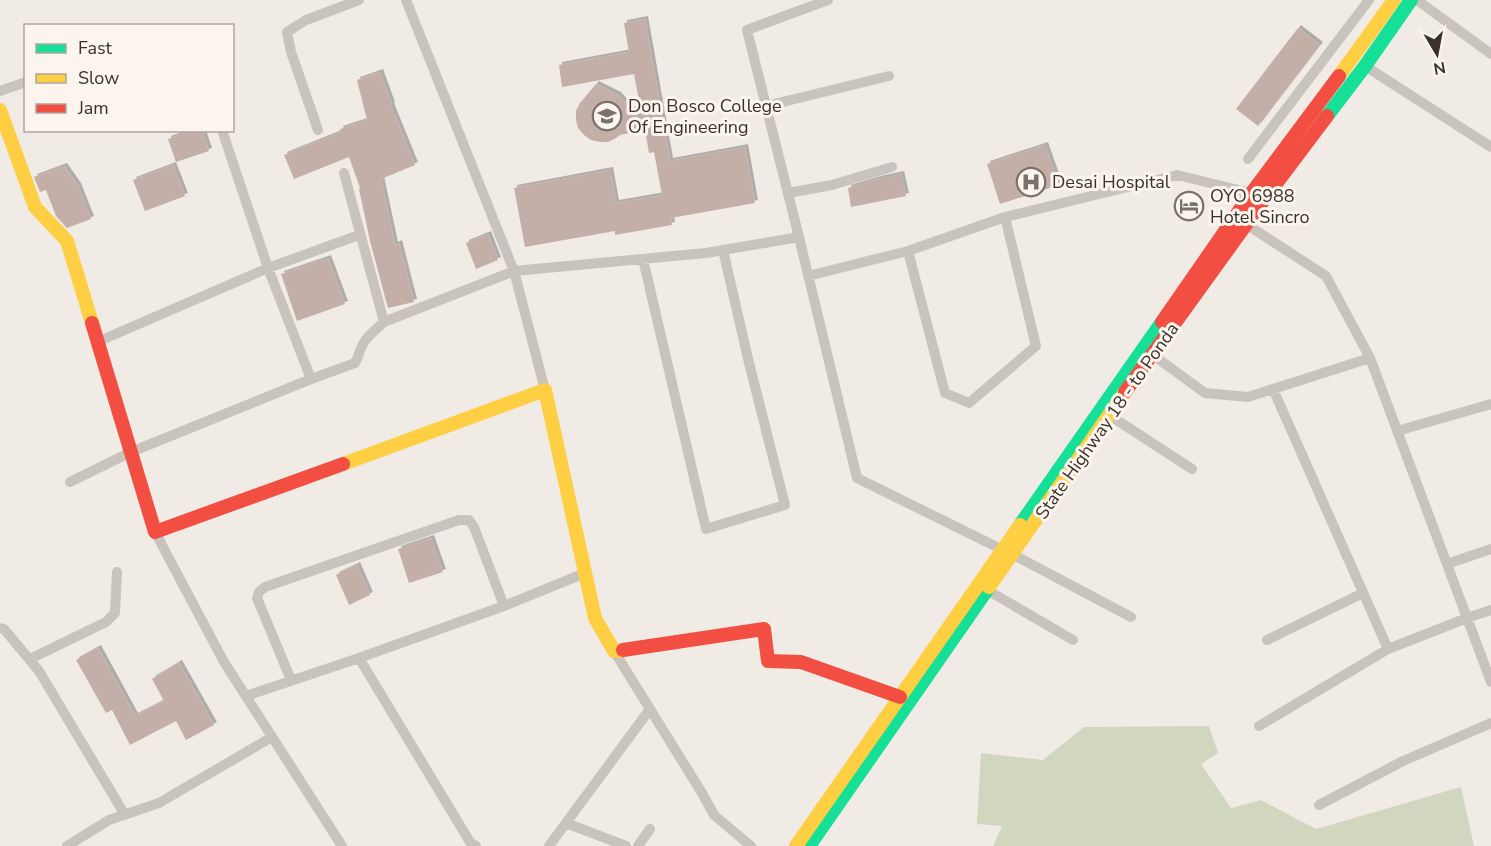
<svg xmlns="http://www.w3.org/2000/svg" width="1491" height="846" viewBox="0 0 1491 846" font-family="'Nunito Sans',sans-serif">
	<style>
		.green { fill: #d1d6bf }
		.building { fill: #c3afa7; filter: url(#shadow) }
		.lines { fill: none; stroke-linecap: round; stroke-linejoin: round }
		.street { stroke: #c9c3be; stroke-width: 10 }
		.fast { stroke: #16e098; stroke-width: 14 }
		.slow { stroke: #ffcf43; stroke-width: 14 }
		.jam { stroke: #f24e42; stroke-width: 14 }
		.labels { text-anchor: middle; stroke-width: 6; stroke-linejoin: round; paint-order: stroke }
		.poi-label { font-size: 18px; fill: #3b302b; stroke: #fbf5ee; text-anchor: start }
		.street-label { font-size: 18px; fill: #3b302b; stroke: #fbf5ee }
	</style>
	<defs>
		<filter id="shadow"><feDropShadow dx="3" dy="-3" stdDeviation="0" flood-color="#0004"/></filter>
	</defs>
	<rect width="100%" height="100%" fill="#f0ebe5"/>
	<path class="green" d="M1209 726 1218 753 1201 764 1231 808 1261 800 1316 829 1461 787 1474 846H993L1002 826 977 824 981 753 1043 760 1084 727Z"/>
	<path class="building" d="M645 19 670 161 745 147 755 203 671 218 672 225 615 235V231L525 247 514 188 610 170 616 203 662 195 654 152 649 153 645 130 620 135 616 138 608 142H600L591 140 584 135 578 128 576 120V111L580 103 596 84 618 95 643 122 634 74 562 87 559 65 629 52 624 23Z
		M1298 28 1320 45 1258 126 1236 109Z
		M380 72 392 105 391 106 415 165 381 179 395 245 399 243 414 302 388 308 370 241 359 189 360 188 349 157 294 179 284 155 341 132 340 129 367 120 357 80Z
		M193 130H202L209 151 176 162 168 139Z
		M1045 145 1059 185 1000 204 987 164Z
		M173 165 185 196 145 211 133 180Z
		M64 166 78 186 91 219 67 228 56 216 46 190 40 192 34 177Z
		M901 174 906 196 851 207 848 188 878 179Z
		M488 234 498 260 476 269 466 243Z
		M328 258 345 304 297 321 281 274Z
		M431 538 443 572 409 583 398 549Z
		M357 565 370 595 349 605 336 575Z
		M98 648 135 716 164 701 152 679 179 663 214 725 186 740 176 721 130 745 112 710 106 713 76 660Z"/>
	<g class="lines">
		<path class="street" d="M406 0 514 271 706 253 799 237 747 30 828 0
			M1417 0 1491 54
			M1365 66 1491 147
			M0 91 26 82
			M766 106 889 76
			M318 130 291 52 287 32 306 20 359 0
			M1248 159 1369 0
			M344 173 384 322 514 271 545 390
			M788 193 832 185 892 167
			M1235 217 1326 276 1370 358
			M799 237 857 478 1003 550
			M908 251 1005 217
			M643 259 706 529 785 505 749 363 723 250
			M808 276 908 251 945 393 969 403 1036 346 1005 217 1177 175 1251 193 1256 196
			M97 342 268 268 359 235
			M1153 355 1205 393 1248 397 1370 358 1491 682
			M311 379 355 363C359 357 359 350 363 344 368 335 377 329 384 322
			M1273 389 1388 649 1467 618 1491 610
			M1109 415 1192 469
			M1397 431 1491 404
			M70 482 131 452 311 379 268 268 222 130
			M155 532 224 662 342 846
			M1012 554 1131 617
			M1447 564 1491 549
			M987 590 1073 640
			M0 628 4 629 39 671 125 815
			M1267 640 1363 593
			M614 651 702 793 714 815 751 846
			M359 658 504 606 585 573
			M30 659 106 622 115 613 117 572
			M291 680 257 598 259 592 265 587 459 520H469L474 527 504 606
			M246 696 359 658 470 842 476 846
			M1259 726 1388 649
			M1319 805 1403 761 1491 723
			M566 823 626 846
			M67 846 109 820 159 803 272 737
			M549 846 650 709
			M638 846 650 829"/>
		<path class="fast" d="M1327 116 1365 66 1411 0
			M1020 525 1162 322
			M809 846 989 587"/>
		<path class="slow" d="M1339 76 1394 0
			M0 110 35 207 67 241 92 323
			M343 464 545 390 595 618 614 651 623 650
			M989 587 1125 392
			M796 846 1020 525"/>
		<path class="jam" d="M1162 322 1248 198 1339 76
			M92 323 155 532 343 464
			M1125 392 1263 201 1327 116
			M623 650 764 629 768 661 801 662 900 697"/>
	</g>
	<defs>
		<g id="university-ring" transform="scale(1.5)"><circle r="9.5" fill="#fbf5ee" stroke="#7a716c" stroke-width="1.5"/><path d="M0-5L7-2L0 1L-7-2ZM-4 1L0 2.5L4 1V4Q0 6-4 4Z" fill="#7a716c"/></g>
		<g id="hospital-ring" transform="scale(1.5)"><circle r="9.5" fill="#fbf5ee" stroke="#7a716c" stroke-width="1.5"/><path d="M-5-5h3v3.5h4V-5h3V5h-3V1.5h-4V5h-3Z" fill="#7a716c"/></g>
		<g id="hotel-ring" transform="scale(1.5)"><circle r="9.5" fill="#fbf5ee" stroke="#7a716c" stroke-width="1.5"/><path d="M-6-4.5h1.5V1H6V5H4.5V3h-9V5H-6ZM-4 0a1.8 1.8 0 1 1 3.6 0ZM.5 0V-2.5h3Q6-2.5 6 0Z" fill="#7a716c"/></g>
	</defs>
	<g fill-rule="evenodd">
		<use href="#university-ring" x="607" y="116"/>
		<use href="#hospital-ring" x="1031" y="182"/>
		<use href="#hotel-ring" x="1189" y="206"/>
	</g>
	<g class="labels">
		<g class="poi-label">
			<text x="628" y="112">Don Bosco College<tspan x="628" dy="21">Of Engineering</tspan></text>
			<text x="1052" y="188">Desai Hospital</text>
			<text x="1210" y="202">OYO 6988<tspan x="1210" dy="21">Hotel Sincro</tspan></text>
		</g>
		<g class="street-label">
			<text transform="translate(1107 421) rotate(-55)" y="6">State Highway 18 - to Ponda</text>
		</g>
	</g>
	<rect x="24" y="24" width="210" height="108" fill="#fbf5ee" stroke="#aea6a0" stroke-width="1.5"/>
	<rect x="36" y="44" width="30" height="9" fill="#16e098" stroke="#aea6a0" stroke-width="1.5"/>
	<text x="78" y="54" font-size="18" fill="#3b302b">Fast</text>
	<rect x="36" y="74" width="30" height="9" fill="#ffcf43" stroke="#aea6a0" stroke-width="1.5"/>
	<text x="78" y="84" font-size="18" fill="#3b302b">Slow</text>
	<rect x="36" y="104" width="30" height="9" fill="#f24e42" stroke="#aea6a0" stroke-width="1.5"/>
	<text x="78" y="114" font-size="18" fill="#3b302b">Jam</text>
	<g transform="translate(1437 54) rotate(170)" stroke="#fbf5ee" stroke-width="4.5" paint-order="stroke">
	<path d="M0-4.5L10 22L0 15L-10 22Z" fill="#3b302b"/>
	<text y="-9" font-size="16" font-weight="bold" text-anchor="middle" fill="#3b302b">N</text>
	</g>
</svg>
